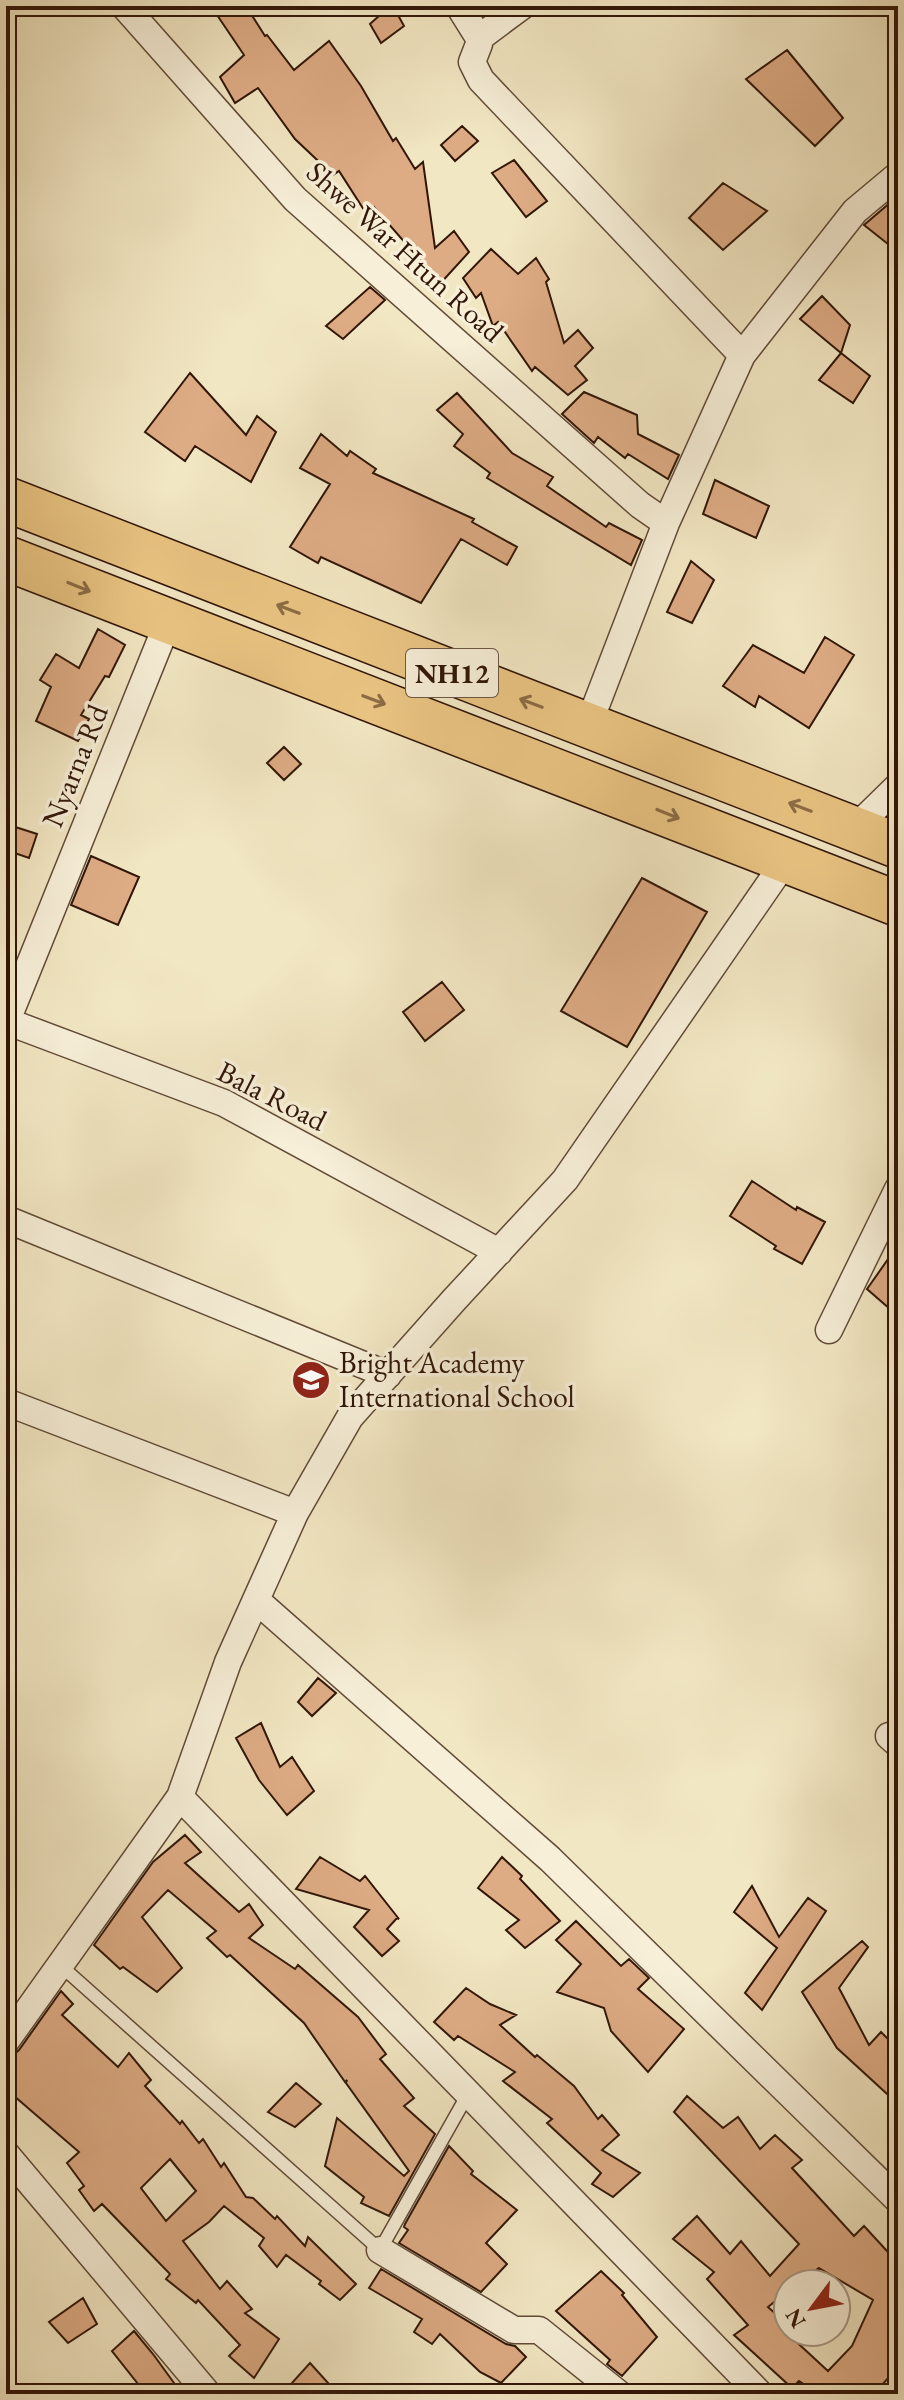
<svg xmlns="http://www.w3.org/2000/svg" width="904" height="2400" viewBox="0 0 904 2400" font-family="'EB Garamond',serif">
	<style>
		.building { fill: #ddab84; stroke: #311608; stroke-width: 2; fill-rule: evenodd }
		.lines { fill: none; stroke-linecap: round; stroke-linejoin: round }
		.service-casing { stroke: #614a37; stroke-width: 15 }
		.minor-casing { stroke: #614a37; stroke-width: 29 }
		.trunk-casing { stroke: #311608; stroke-width: 47 }
		.service { stroke: #f7efd8; stroke-width: 12 }
		.minor { stroke: #f7efd8; stroke-width: 26 }
		.trunk { stroke: #e9c482; stroke-width: 44 }
		.oneway { stroke: #8d6d45 }
		.labels { text-anchor: middle; stroke-width: 7; stroke-linejoin: round; paint-order: stroke }
		.shield { fill: #f7efd8; stroke: #6c5746; stroke-width: 2 }
		.shield-label { font-size: 28px; font-weight: bold; fill: #311608 }
		.street-label { font-size: 30px; fill: #311608; stroke: #f7efd8 }
		.poi-label { font-size: 30px; fill: #311608; stroke: #f7efd8; text-anchor: start }
	</style>
	<rect width="100%" height="100%" fill="#f2e7c3"/>
	<filter id="stains"><feTurbulence type="fractalNoise" baseFrequency=".0025" numOctaves="4"/><feColorMatrix values="0 0 0 0 .2 0 0 0 0 .09 0 0 0 0 .02 0 0 0 .5 -.17"/></filter>
	<radialGradient id="worn" r=".72"><stop offset=".6" stop-color="#630" stop-opacity="0"/><stop offset="1" stop-color="#630" stop-opacity=".3"/></radialGradient>
	<path class="building" d="M211 6H246L265 36 267 35 294 70 329 41 361 86 393 141 396 138 415 169 423 162 435 248 454 231 469 252 438 286 421 269V261L374 207 366 213 339 171 333 175 295 139 258 88 235 103 220 77 244 55Z
		M390 6H393L404 26 381 43 370 24Z
		M787 50 843 118 815 146 746 79Z
		M462 126 478 141 455 161 441 145Z
		M514 160 547 201 526 217 492 173Z
		M723 183 767 211 723 250 689 218Z
		M898 196V252L864 225Z
		M491 249 518 274 536 258 549 279 546 282 564 343 578 330 593 348 575 366 587 380 568 395 535 367 532 371 498 322 493 326 481 293 476 298 463 278Z
		M370 287 385 300 343 339 326 326Z
		M822 296 850 325 841 353 800 319Z
		M841 353 870 376 853 403 819 380Z
		M190 373 246 435 257 416 276 432 251 482 195 446 185 461 145 432Z
		M584 392 637 415 638 434 679 455 668 479 628 454 625 458 598 437 594 443 562 414Z
		M457 393 512 453 553 477 547 486 606 527 609 523 642 540 631 565 487 478 490 473 454 446 463 434 437 410Z
		M321 434 347 456 350 451 376 469 373 473 474 519 472 522 517 547 507 565 461 539 421 603 321 557 318 563 290 547 330 484 300 468Z
		M715 480 769 506 756 538 703 514Z
		M691 561 714 580 692 623 667 612Z
		M98 629 125 645 109 677 105 676 81 715 89 719 78 741 36 721 51 687 40 680 56 654 79 668Z
		M825 637 854 655 809 728 759 696 755 707 723 686 753 645 804 673Z
		M284 747 301 764 284 780 267 763Z
		M6 824 37 834 29 858 6 850Z
		M91 856 139 877 118 925 71 905Z
		M642 878 707 912 627 1047 561 1011Z
		M442 982 464 1010 425 1041 403 1012Z
		M752 1181 796 1210 797 1207 825 1222 802 1264 774 1249 776 1246 730 1216Z
		M898 1245V1316L867 1289Z
		M318 1678 336 1693 312 1716 298 1702Z
		M261 1723 280 1767 292 1757 314 1791 287 1815 259 1780 236 1738Z
		M185 1835 201 1852 185 1863 239 1912 249 1904 263 1925 249 1938 295 1969 298 1965 358 2017 386 2054 380 2059 414 2098 404 2106 435 2134 389 2216 361 2203 364 2197 325 2166 337 2118 404 2176 409 2171 346 2083 347 2080 345 2082 304 2023 230 1955 227 1957 207 1938 216 1931 168 1890 142 1917 182 1968 157 1992 123 1967 120 1969 94 1945 153 1862Z
		M320 1857 360 1881 365 1876 399 1919 397 1918 387 1929 399 1941 382 1956 354 1927 369 1910 296 1889Z
		M502 1857 522 1876 520 1879 560 1921 525 1948 506 1930 519 1920 478 1888Z
		M752 1886 779 1937 808 1898 826 1911 762 2010 745 1993 777 1948 734 1912Z
		M576 1921 621 1966 629 1959 649 1978 638 1989 684 2029 648 2072 611 2031 604 2008 557 1992 581 1964 556 1940Z
		M862 1941 868 1947 839 1988 869 2045 881 2032 898 2049V2104L837 2048 802 1992Z
		M466 1988 490 2004 516 2015 500 2025 535 2057 537 2055 574 2086 598 2119 602 2115 619 2135 602 2150 640 2173 613 2197 592 2184 601 2173 547 2123 552 2119 503 2081 515 2072 458 2036 454 2040 434 2022Z
		M61 1991 73 2004 62 2015 118 2067 129 2053 151 2080 145 2086 180 2124 182 2121 199 2143 203 2139 221 2167 224 2163 246 2197 253 2198 275 2219 277 2216 305 2246 308 2237 356 2284 340 2300 319 2284 321 2281 286 2255 277 2267 259 2246 264 2238 224 2206 209 2222 183 2241 220 2289 227 2281 252 2309 245 2313 279 2339 254 2378 229 2356 240 2345 198 2300 196 2303 166 2279 170 2274 102 2204 94 2211 79 2190 84 2186 67 2163 79 2152 6 2089V2057L13 2055 19 2050ZM170 2159 196 2191 166 2221 141 2188Z
		M296 2083 321 2104 295 2127 268 2112Z
		M687 2096 723 2128 738 2117 760 2149 775 2135 802 2160 792 2168 854 2236 864 2226 898 2263V2367L874 2394H806L811 2389 799 2381 792 2388 734 2335 748 2325 707 2279 714 2272 673 2239 697 2216 730 2254 741 2241 770 2276 799 2244 674 2112ZM819 2268 873 2300 852 2346 828 2371 788 2334V2325L768 2307 788 2291V2284H797Z
		M449 2146 473 2171 471 2174 517 2210 486 2243 507 2264 481 2292 399 2243 408 2230 404 2227 405 2224Z
		M381 2269 506 2344 515 2346 526 2357 501 2383 480 2372 440 2334 432 2344 414 2332 422 2319 369 2288Z
		M601 2271 624 2293 622 2295 657 2337 622 2376 607 2364 610 2360 556 2311Z
		M83 2298 97 2324 68 2343 49 2322Z
		M134 2331 153 2354 182 2394H146L112 2351Z
		M310 2363 338 2394H282Z"/>
	<g class="lines">
		<g class="service-casing">
			<path id="service" d="M60 1965 380 2250 468 2094"/>
		</g>
		<g class="minor-casing">
			<path id="minor" d="M124 6 295 199 640 505 666 523
				M459 6 479 38V44L472 62 481 80 742 355
				M479 38 522 6
				M588 726 666 523 742 355 855 211 898 175
				M855 828 898 786
				M6 1021 224 1103 499 1252
				M6 1023 168 622
				M6 1219 388 1375
				M829 1330 898 1189
				M6 1402 295 1513
				M256 1600 550 1859 898 2200
				M889 1736 898 1744
				M180 1797 760 2394
				M6 2041 180 1797 228 1662 295 1513 350 1417 454 1300 565 1180 786 860
				M6 2154 208 2394
				M380 2250 514 2330H539L619 2394"/>
		</g>
		<g class="trunk-casing">
			<path id="trunk" d="M6 499 898 846
				M6 558 898 904"/>
		</g>
		<use href="#service" class="service"/>
		<use href="#minor" class="minor"/>
		<use href="#trunk" class="trunk"/>
	</g>
	<defs><path id="oneway-shaft" d="M-6 0H5M1.5-3L5.5 0L1.5 3" fill="none" stroke-width="1.6" stroke-linecap="round" stroke-linejoin="round" transform="scale(2)"/></defs>
	<g class="oneway">
		<use href="#oneway-shaft" transform="translate(79 587) rotate(22)"/>
		<use href="#oneway-shaft" transform="translate(288 609) rotate(-159)"/>
		<use href="#oneway-shaft" transform="translate(374 700) rotate(21)"/>
		<use href="#oneway-shaft" transform="translate(531 703) rotate(-159)"/>
		<use href="#oneway-shaft" transform="translate(800 807) rotate(-159)"/>
		<use href="#oneway-shaft" transform="translate(668 814) rotate(22)"/>
	</g>
	<defs>
		<g id="school-disc" transform="scale(2)"><circle r="9.5" fill="#8f2418" stroke="#f7efd8"/><path d="M0-5L7-2L0 1L-7-2ZM-4 1L0 2.5L4 1V4Q0 6-4 4Z" fill="#fff"/></g>
	</defs>
	<g fill-rule="evenodd">
		<use href="#school-disc" x="311" y="1380"/>
	</g>
	<g class="labels">
		<rect class="shield" x="406" y="649" width="92" height="48" rx="6"/>
		<g class="shield-label">
			<text x="452" y="683">NH12</text>
		</g>
		<g class="street-label">
			<text transform="translate(405 252) rotate(42)" y="10">Shwe War Htun Road</text>
			<text transform="translate(75 766) rotate(-68)" y="10">Nyarna Rd</text>
			<text transform="translate(272 1096) rotate(27)" y="10">Bala Road</text>
		</g>
		<g class="poi-label">
			<text x="339" y="1373">Bright Academy<tspan x="339" dy="34">International School</tspan></text>
		</g>
	</g>
	<rect width="904" height="2400" fill="none" stroke="#f2e7c3" stroke-width="32"/>
	<rect x="8" y="8" width="888" height="2384" fill="none" stroke="#311608" stroke-width="4"/>
	<rect x="16" y="16" width="872" height="2368" fill="none" stroke="#311608" stroke-width="2"/>
	<g transform="translate(812 2308) rotate(238)"><circle r="38" fill="#f7efd8" stroke="#a89885" stroke-width="2"/>
	<path d="M0-6L14 30L0 20L-14 30Z" fill="#8f2418"/>
	<text y="-12" font-size="22" font-weight="bold" text-anchor="middle" fill="#311608">N</text>
	</g>
	<rect width="100%" height="100%" filter="url(#stains)"/>
	<rect width="100%" height="100%" fill="url(#worn)"/>
</svg>
